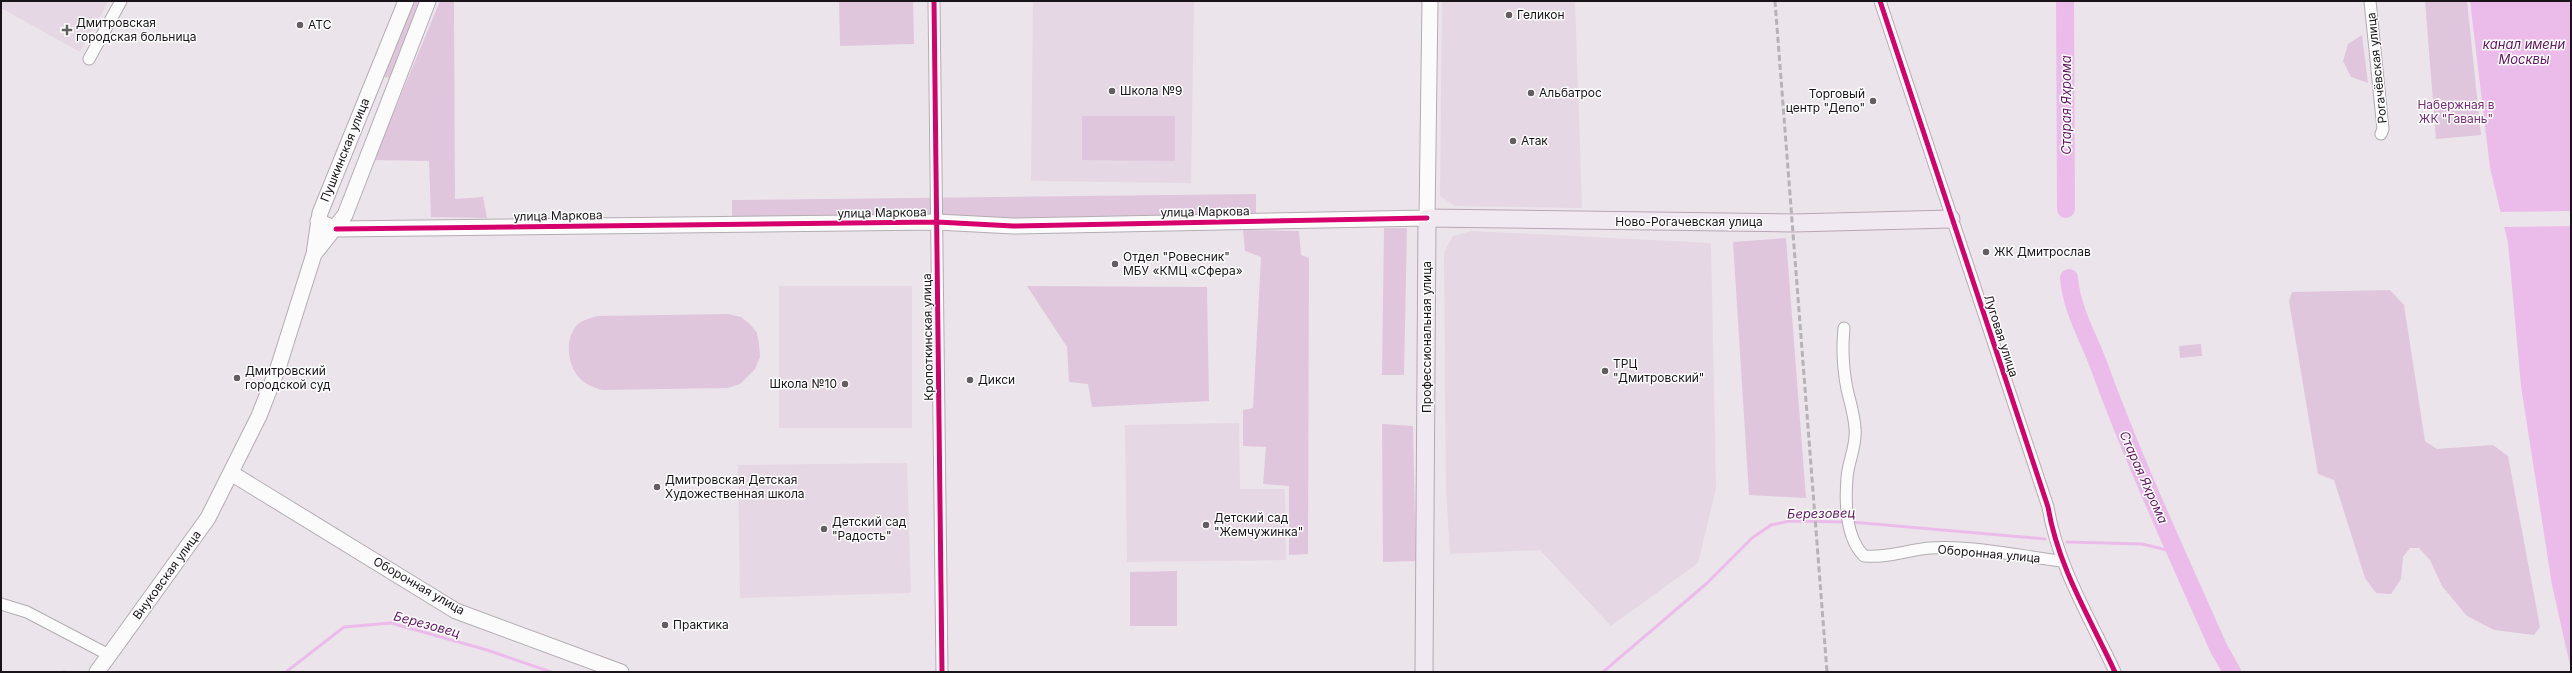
<svg xmlns="http://www.w3.org/2000/svg" width="2572" height="673" viewBox="0 0 2572 673" font-family="Inter,sans-serif">
	<style>
		.built { fill: #e5d7e4 }
		.green { fill: #dfc6dd }
		.water { fill: #ebbcea }
		.pier { fill: #ece4eb }
		.lines { fill: none; stroke-linecap: round; stroke-linejoin: round }
		.stream { stroke: #ebbcea; stroke-width: 3 }
		.river { stroke: #ebbcea; stroke-width: 18 }
		.street-casing { stroke: #b3acb2; stroke-width: 13 }
		.secondary-casing { stroke: #b3acb2; stroke-width: 17 }
		.primary-casing { stroke: #b7a6b6; stroke-width: 19 }
		.street { stroke: #fcfbfc; stroke-width: 11 }
		.secondary { stroke: #fcfbfc; stroke-width: 15 }
		.primary { stroke: #f1e9f1; stroke-width: 17 }
		.rail { stroke: #b5b3b5; stroke-width: 3; stroke-dasharray: 6 3; stroke-linecap: butt }
		.cycleway-casing { stroke: #fff; stroke-width: 8 }
		.cycleway { stroke: #d6006c; stroke-width: 5 }
		.poi-dot { fill: #635d62; stroke: #fff; stroke-width: 1.5 }
		.labels { text-anchor: middle; stroke-width: 3; stroke-linejoin: round; paint-order: stroke }
		.poi-label { font-size: 12px; fill: #191419; stroke: #fff; text-anchor: start }
		.street-label { font-size: 12px; fill: #191419; stroke: #fff }
		.park-label { font-size: 12px; fill: #752b75; stroke: #fff }
		.water-label { font-size: 13px; font-style: italic; fill: #5f1460; stroke: #fff }
	</style>
	<rect width="100%" height="100%" fill="#ece4eb"/>
	<path class="built" d="M1 1H109L80 52 1 8Z
		M1033 1H1194L1191 183 1031 181Z
		M1442 1H1575L1582 208 1455 206 1440 196Z
		M1472 231 1711 243 1716 489 1698 563 1611 626 1540 550 1450 554 1446 489 1444 253 1453 236Z
		M779 286H912V428H779Z
		M1239 423 1240 489H1285L1286 560 1127 562 1125 425Z
		M907 463 911 593 740 598 738 465Z"/>
	<path class="green" d="M411 1H421L391 79 381 75Z
		M440 1H454L455 199 483 197 487 218 431 217 429 161 374 160Z
		M839 1H913L914 44 840 46Z
		M2425 1H2467L2481 135 2436 139Z
		M2362 35 2368 83 2351 77 2343 61 2348 44Z
		M1082 116H1175V161L1082 160Z
		M1256 194V217L732 220V200Z
		M1384 228H1407L1404 375H1382Z
		M1243 230 1299 231 1301 255 1309 258 1308 554 1289 555V486L1263 484 1266 447 1243 446V410L1253 408 1261 257 1245 251Z
		M1786 238 1806 498 1749 495 1733 242Z
		M1027 286 1207 287 1209 401 1092 407 1088 384 1069 382 1067 347Z
		M2390 290 2404 305 2425 441 2437 449 2493 445 2508 456 2540 627 2534 635 2494 630 2467 616 2442 586 2430 560 2419 548H2410L2403 557 2401 579 2391 594 2376 593 2365 578 2334 480 2318 474 2289 301 2292 292Z
		M728 314 741 317 750 324 757 333 759 344 760 357 755 369 740 384 728 388 602 390C597 388 592 387 587 384 568 374 562 340 578 324 583 320 591 318 598 316Z
		M2201 344 2202 356 2180 358 2179 346Z
		M1382 424 1413 426 1416 561 1383 562Z
		M1177 571V626H1130V572Z"/>
	<path class="water" d="M2470 1H2571V670L2552 585 2521 386 2508 243 2490 168Z"/>
	<path class="pier" d="M2571 211V226L2502 227 2498 212Z"/>
	<g class="lines">
		<path class="stream" d="M1851 522 2045 539
			M2067 542 2142 544 2167 550 2172 544
			M63 672H65
			M286 672 344 627 391 623 487 650 551 672
			M1603 672 1706 584 1752 538 1771 525 1790 521 1846 522"/>
		<path class="river" d="M2065 1 2066 209
			M2069 278C2072 311 2088 336 2099 366 2134 462 2177 554 2218 647L2232 672"/>
		<g class="street-casing">
			<path id="street" d="M934 1 942 672
				M1880 1 2048 507C2058 567 2090 618 2115 672
				M2370 1 2383 129 2381 134
				M89 59 121 1
				M1844 328C1842 348 1843 369 1847 389 1850 402 1854 414 1855 428 1857 446 1848 461 1847 478 1845 503 1846 538 1864 556 1888 558 1907 550 1930 548 1973 545 2018 556 2061 561
				M1 604 27 612 109 655"/>
		</g>
		<g class="secondary-casing">
			<path id="secondary" d="M318 221 336 229 937 222 1013 226 1427 218 1430 1
				M315 253 345 215 428 1
				M231 473 456 611 621 672
				M97 672 208 518 259 416 279 365 314 254 320 213 406 1"/>
		</g>
		<g class="primary-casing">
			<path id="primary" d="M1424 672 1427 218 1793 223 1951 219"/>
		</g>
		<use href="#street" class="street"/>
		<use href="#secondary" class="secondary"/>
		<use href="#primary" class="primary"/>
		<path class="rail" d="M1775 1 1827 672"/>
		<g class="cycleway-casing">
			<path id="cycleway" d="M934 1 942 672
				M1880 1 2048 507C2058 567 2090 618 2115 672
				M336 229 937 222 1013 226 1427 218"/>
		</g>
		<use href="#cycleway" class="cycleway"/>
	</g>
	<g class="poi-dot">
		<circle cx="1509" cy="15" r="4"/>
		<circle cx="300" cy="25" r="4"/>
		<path d="M65 24h4v4h4v4h-4v4h-4v-4h-4v-4h4z"/>
		<circle cx="1112" cy="91" r="4"/>
		<circle cx="1531" cy="93" r="4"/>
		<circle cx="1873" cy="101" r="4"/>
		<circle cx="1513" cy="141" r="4"/>
		<circle cx="1986" cy="252" r="4"/>
		<circle cx="1115" cy="264" r="4"/>
		<circle cx="1605" cy="371" r="4"/>
		<circle cx="237" cy="378" r="4"/>
		<circle cx="970" cy="380" r="4"/>
		<circle cx="845" cy="384" r="4"/>
		<circle cx="657" cy="487" r="4"/>
		<circle cx="1206" cy="525" r="4"/>
		<circle cx="824" cy="529" r="4"/>
		<circle cx="665" cy="625" r="4"/>
	</g>
	<g class="labels">
		<g class="poi-label">
			<text x="1517" y="19">Геликон</text>
			<text x="76" y="27">Дмитровская<tspan x="76" dy="14">городская больница</tspan></text>
			<text x="308" y="29">АТС</text>
			<text x="1120" y="95">Школа №9</text>
			<text x="1539" y="97">Альбатрос</text>
			<text x="1865" y="98" text-anchor="end">Торговый<tspan x="1865" dy="14">центр "Депо"</tspan></text>
			<text x="1521" y="145">Атак</text>
			<text x="1994" y="256">ЖК Дмитрослав</text>
			<text x="1123" y="261">Отдел "Ровесник"<tspan x="1123" dy="14">МБУ «КМЦ «Сфера»</tspan></text>
			<text x="1613" y="368">ТРЦ<tspan x="1613" dy="14">"Дмитровский"</tspan></text>
			<text x="245" y="375">Дмитровский<tspan x="245" dy="14">городской суд</tspan></text>
			<text x="978" y="384">Дикси</text>
			<text x="837" y="388" text-anchor="end">Школа №10</text>
			<text x="665" y="484">Дмитровская Детская<tspan x="665" dy="14">Художественная школа</tspan></text>
			<text x="1214" y="522">Детский сад<tspan x="1214" dy="14">"Жемчужинка"</tspan></text>
			<text x="832" y="526">Детский сад<tspan x="832" dy="14">"Радость"</tspan></text>
			<text x="673" y="629">Практика</text>
		</g>
		<g class="street-label">
			<text transform="translate(2377 68) rotate(-96)" y="4">Рогачёвская улица</text>
			<text transform="translate(345 150) rotate(-68)" y="4">Пушкинская улица</text>
			<text transform="translate(1205 212) rotate(-1)" y="4">улица Маркова</text>
			<text transform="translate(882 213) rotate(-1)" y="4">улица Маркова</text>
			<text transform="translate(558 216) rotate(-1)" y="4">улица Маркова</text>
			<text x="1689" y="226">Ново-Рогачевская улица</text>
			<text transform="translate(2001 336) rotate(72)" y="4">Луговая улица</text>
			<text transform="translate(928 337) rotate(-91)" y="4">Кропоткинская улица</text>
			<text transform="translate(1427 337) rotate(-90)" y="4">Профессиональная улица</text>
			<text transform="translate(1989 554) rotate(5)" y="4">Оборонная улица</text>
			<text transform="translate(167 575) rotate(-54)" y="4">Внуковская улица</text>
			<text transform="translate(419 586) rotate(30)" y="4">Оборонная улица</text>
		</g>
		<g class="park-label">
			<text x="2456" y="109">Набержная в<tspan x="2456" dy="14">ЖК "Гавань"</tspan></text>
		</g>
		<g class="water-label">
			<text x="2524" y="49">канал имени<tspan x="2524" dy="15">Москвы</tspan></text>
			<text transform="translate(2066 105) rotate(-90)" y="5">Старая Яхрома</text>
			<text transform="translate(2144 477) rotate(66)" y="5">Старая Яхрома</text>
			<text transform="translate(1821 513) rotate(-1)" y="5">Березовец</text>
			<text transform="translate(427 624) rotate(15)" y="5">Березовец</text>
		</g>
	</g>
	<rect width="2572" height="673" fill="none" stroke="#191419" stroke-width="4"/>
</svg>
